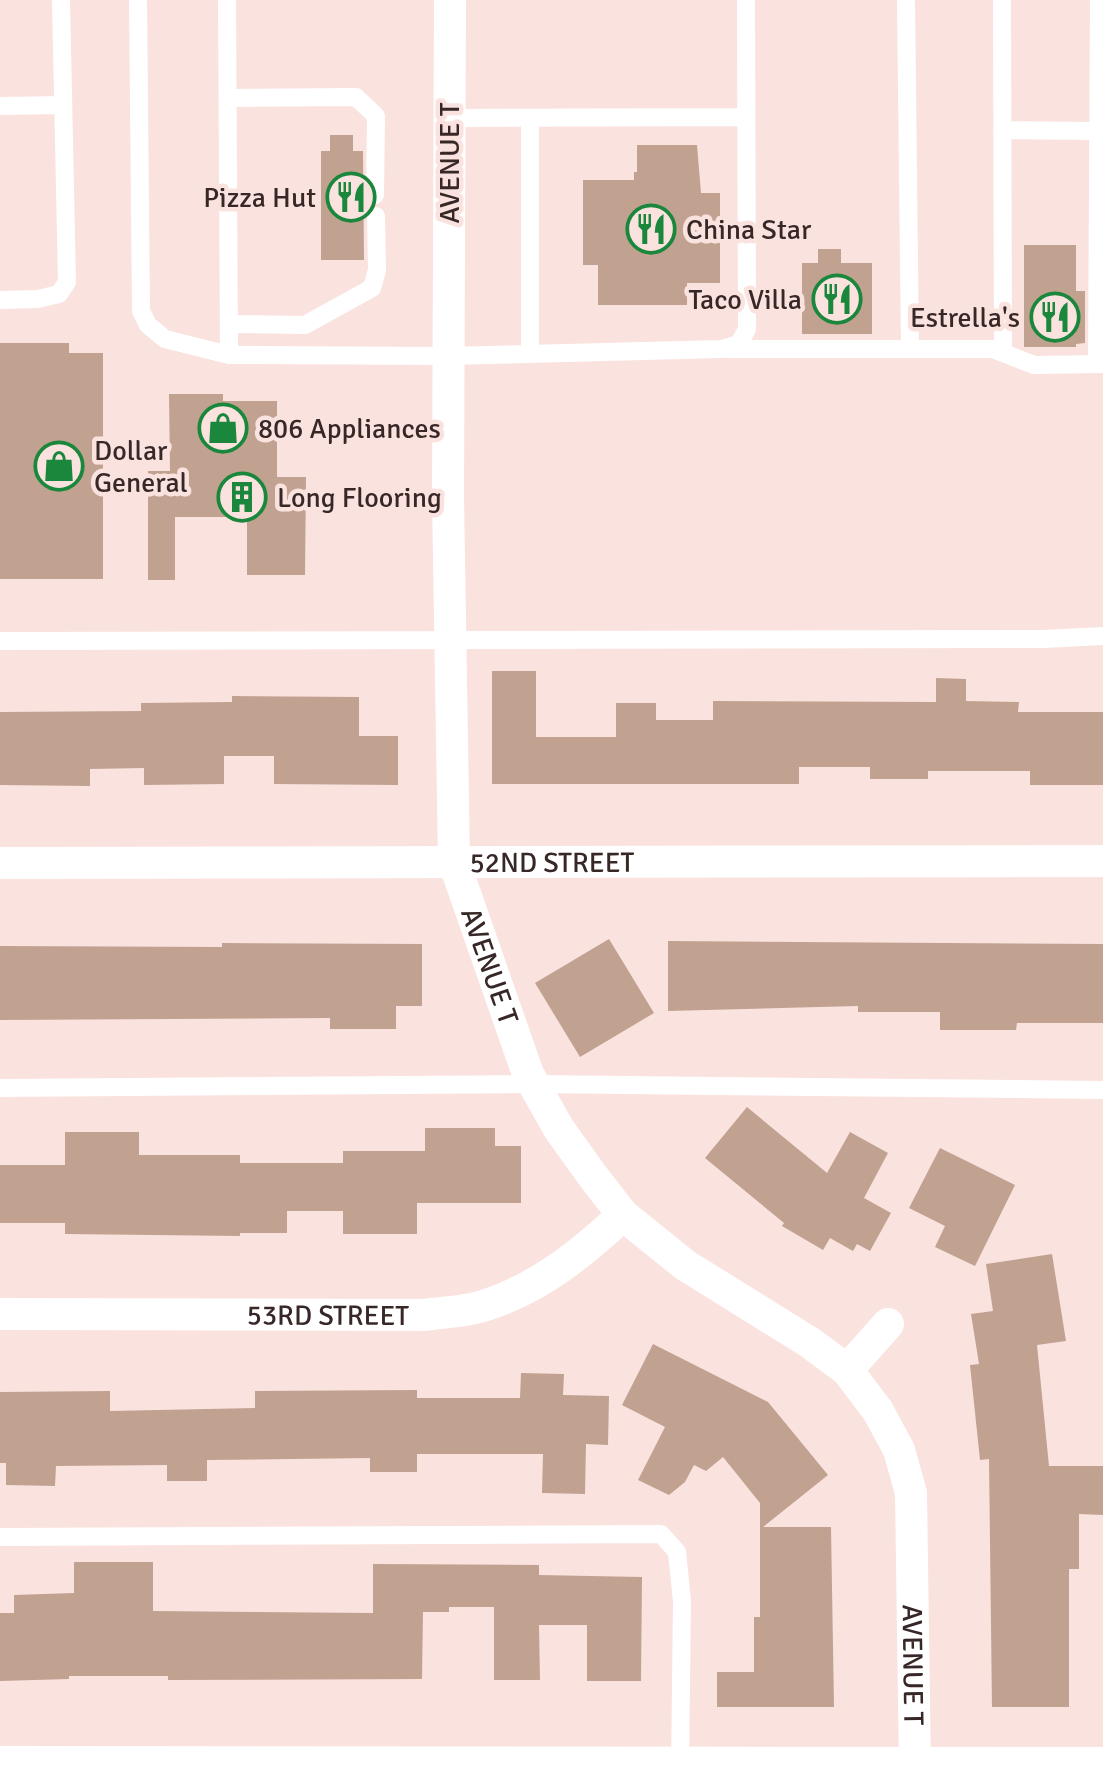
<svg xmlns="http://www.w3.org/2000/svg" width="1103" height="1768" viewBox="0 0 1103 1768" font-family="Signika,sans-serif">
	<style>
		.building { fill: #c1a291 }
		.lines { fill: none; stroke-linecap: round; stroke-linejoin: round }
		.service { stroke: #fff; stroke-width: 18 }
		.minor { stroke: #fff; stroke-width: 32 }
		.labels { text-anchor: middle; stroke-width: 9; stroke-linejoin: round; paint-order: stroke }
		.street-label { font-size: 28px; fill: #372827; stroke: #fae2df }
		.poi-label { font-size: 28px; fill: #372827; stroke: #fae2df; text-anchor: start }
	</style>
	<rect width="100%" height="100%" fill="#fae2df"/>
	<path class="building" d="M330 135H353V151H363L364 260H321V151H330Z
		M637 145H697L701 193H720V283H687V305H598V265H583V180H634V172H637Z
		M1024 245H1076V291H1085V343L1076 344V347H1024Z
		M818 249H841V263H872V334H802V263H818Z
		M0 343H69V353H103V579H0Z
		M169 394H223V401H277V477H306L305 575H247V517H175V580H148V471H170Z
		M492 671H536V737H616V703H656V720H713V701L936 702V678L966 679V701L1019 702 1018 712H1103V785H1030V771H928V779H870V767H799V784H492Z
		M232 696 359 697V736H398V785L274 784V756H224V784L144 785V768L90 769V786L0 785V712L141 711V703L232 702Z
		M609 939 654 1013 580 1057 535 983Z
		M668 941 1103 944V1023H1017L1016 1030H940V1012H858V1006L668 1011Z
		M222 943 422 944V1006H396V1029H330V1018L0 1020V946L222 947Z
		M747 1107 827 1173 850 1132 888 1153 864 1198 891 1213 870 1251 857 1244 853 1251 830 1238 823 1250 782 1226 784 1223 705 1158Z
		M425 1128H495V1146H521V1203H417V1234H343V1211H287V1233H240V1236L65 1234V1223H0V1165H65V1132H139V1155H240V1163H343V1151H425Z
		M940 1148 1015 1185 975 1266 935 1247 945 1226 909 1208Z
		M1052 1254 1066 1341 1037 1345 1049 1466H1103V1515L1079 1514V1569H1069V1707H992L989 1459 980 1460 970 1365 979 1364 971 1314 993 1311 986 1264Z
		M653 1344 768 1402 828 1475 763 1527H831L834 1707H717V1672H754V1617H760V1503L723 1457 706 1471 694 1465 685 1482 669 1495 638 1480 665 1427 622 1405Z
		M521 1373 564 1374 563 1395 609 1396 608 1445 586 1444 585 1494 542 1493 543 1454H417V1472H370V1458L207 1460V1481H167V1465L56 1466 55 1486 6 1485V1463H0V1392L110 1391V1411L255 1408V1391L417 1390V1398H520Z
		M74 1562H153V1611L373 1613V1564L539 1565V1575L642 1577 641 1681H587V1625H539L540 1680H494V1607H449V1612H423L422 1679 168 1680V1676H69V1679L0 1681V1613H14V1595L74 1593Z"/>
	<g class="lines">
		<path class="service" d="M138 0 141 311 148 325 165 339 229 355 448 356 722 349 739 344 747 329 746 0
			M227 0 229 355
			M906 0 910 349
			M1002 0 1003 353
			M228 98 356 97 376 116 375 195
			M0 106 63 105
			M449 118 746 117
			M530 118V354
			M1002 130 1098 131
			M0 300 38 299 59 294 67 282 61 0
			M229 324 305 325 372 288 377 270 376 216
			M728 349H993L1034 365 1103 364
			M1097 364 1099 0
			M0 641 1043 639 1103 636
			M0 1088 534 1084 1103 1090
			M0 1537 661 1534 677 1552 682 1601 680 1768"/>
		<g class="minor">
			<path id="s1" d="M450 0 448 497 454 862 528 1074 559 1129 592 1175 623 1215 685 1265 809 1342 847 1370 878 1411 899 1450 911 1493 915 1768"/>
			<path id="s2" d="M0 863 1103 861"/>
			<path id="s3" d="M0 1314 424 1315C444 1312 467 1312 486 1305 541 1287 582 1253 623 1215"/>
			<path d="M847 1370 888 1324"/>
			<path d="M0 1762 1103 1763"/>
		</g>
	</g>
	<defs>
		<g id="restaurant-ring" transform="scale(2.5)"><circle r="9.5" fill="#fae2df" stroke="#1b873d" stroke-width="1.5"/><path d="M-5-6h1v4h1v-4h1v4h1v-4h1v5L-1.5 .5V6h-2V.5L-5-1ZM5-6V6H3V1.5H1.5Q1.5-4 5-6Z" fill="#1b873d"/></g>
		<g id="shop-ring" transform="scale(2.5)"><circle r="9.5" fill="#fae2df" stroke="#1b873d" stroke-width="1.5"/><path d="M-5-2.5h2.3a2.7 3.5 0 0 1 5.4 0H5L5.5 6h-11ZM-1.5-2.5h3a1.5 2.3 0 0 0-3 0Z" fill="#1b873d"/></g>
		<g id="building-ring" transform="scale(2.5)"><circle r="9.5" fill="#fae2df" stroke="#1b873d" stroke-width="1.5"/><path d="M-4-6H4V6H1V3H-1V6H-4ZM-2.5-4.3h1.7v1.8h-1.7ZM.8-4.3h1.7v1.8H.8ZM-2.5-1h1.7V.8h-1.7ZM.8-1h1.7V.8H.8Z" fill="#1b873d"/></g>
	</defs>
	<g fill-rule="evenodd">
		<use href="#restaurant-ring" x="351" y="197"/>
		<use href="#restaurant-ring" x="651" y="229"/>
		<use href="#restaurant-ring" x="837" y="299"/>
		<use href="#restaurant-ring" x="1055" y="317"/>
		<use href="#shop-ring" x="223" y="428"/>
		<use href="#shop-ring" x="59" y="466"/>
		<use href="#building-ring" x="242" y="497"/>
	</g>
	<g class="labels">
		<g class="street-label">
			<text transform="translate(449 163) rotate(-90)" y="10">AVENUE T</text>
			<text dy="10" stroke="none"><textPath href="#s2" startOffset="552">52ND STREET</textPath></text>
			<text dy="10" stroke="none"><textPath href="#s1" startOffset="972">AVENUE T</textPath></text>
			<text dy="10" stroke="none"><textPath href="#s3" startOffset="328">53RD STREET</textPath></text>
			<text dy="10" stroke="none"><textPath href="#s1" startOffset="1842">AVENUE T</textPath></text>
		</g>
		<g class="poi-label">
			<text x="316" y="207" text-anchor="end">Pizza Hut</text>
			<text x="686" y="239">China Star</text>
			<text x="802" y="309" text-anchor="end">Taco Villa</text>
			<text x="1020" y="327" text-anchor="end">Estrella's</text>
			<text x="258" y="438">806 Appliances</text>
			<text x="94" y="460">Dollar<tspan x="94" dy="32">General</tspan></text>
			<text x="277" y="507">Long Flooring</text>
		</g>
	</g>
</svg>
